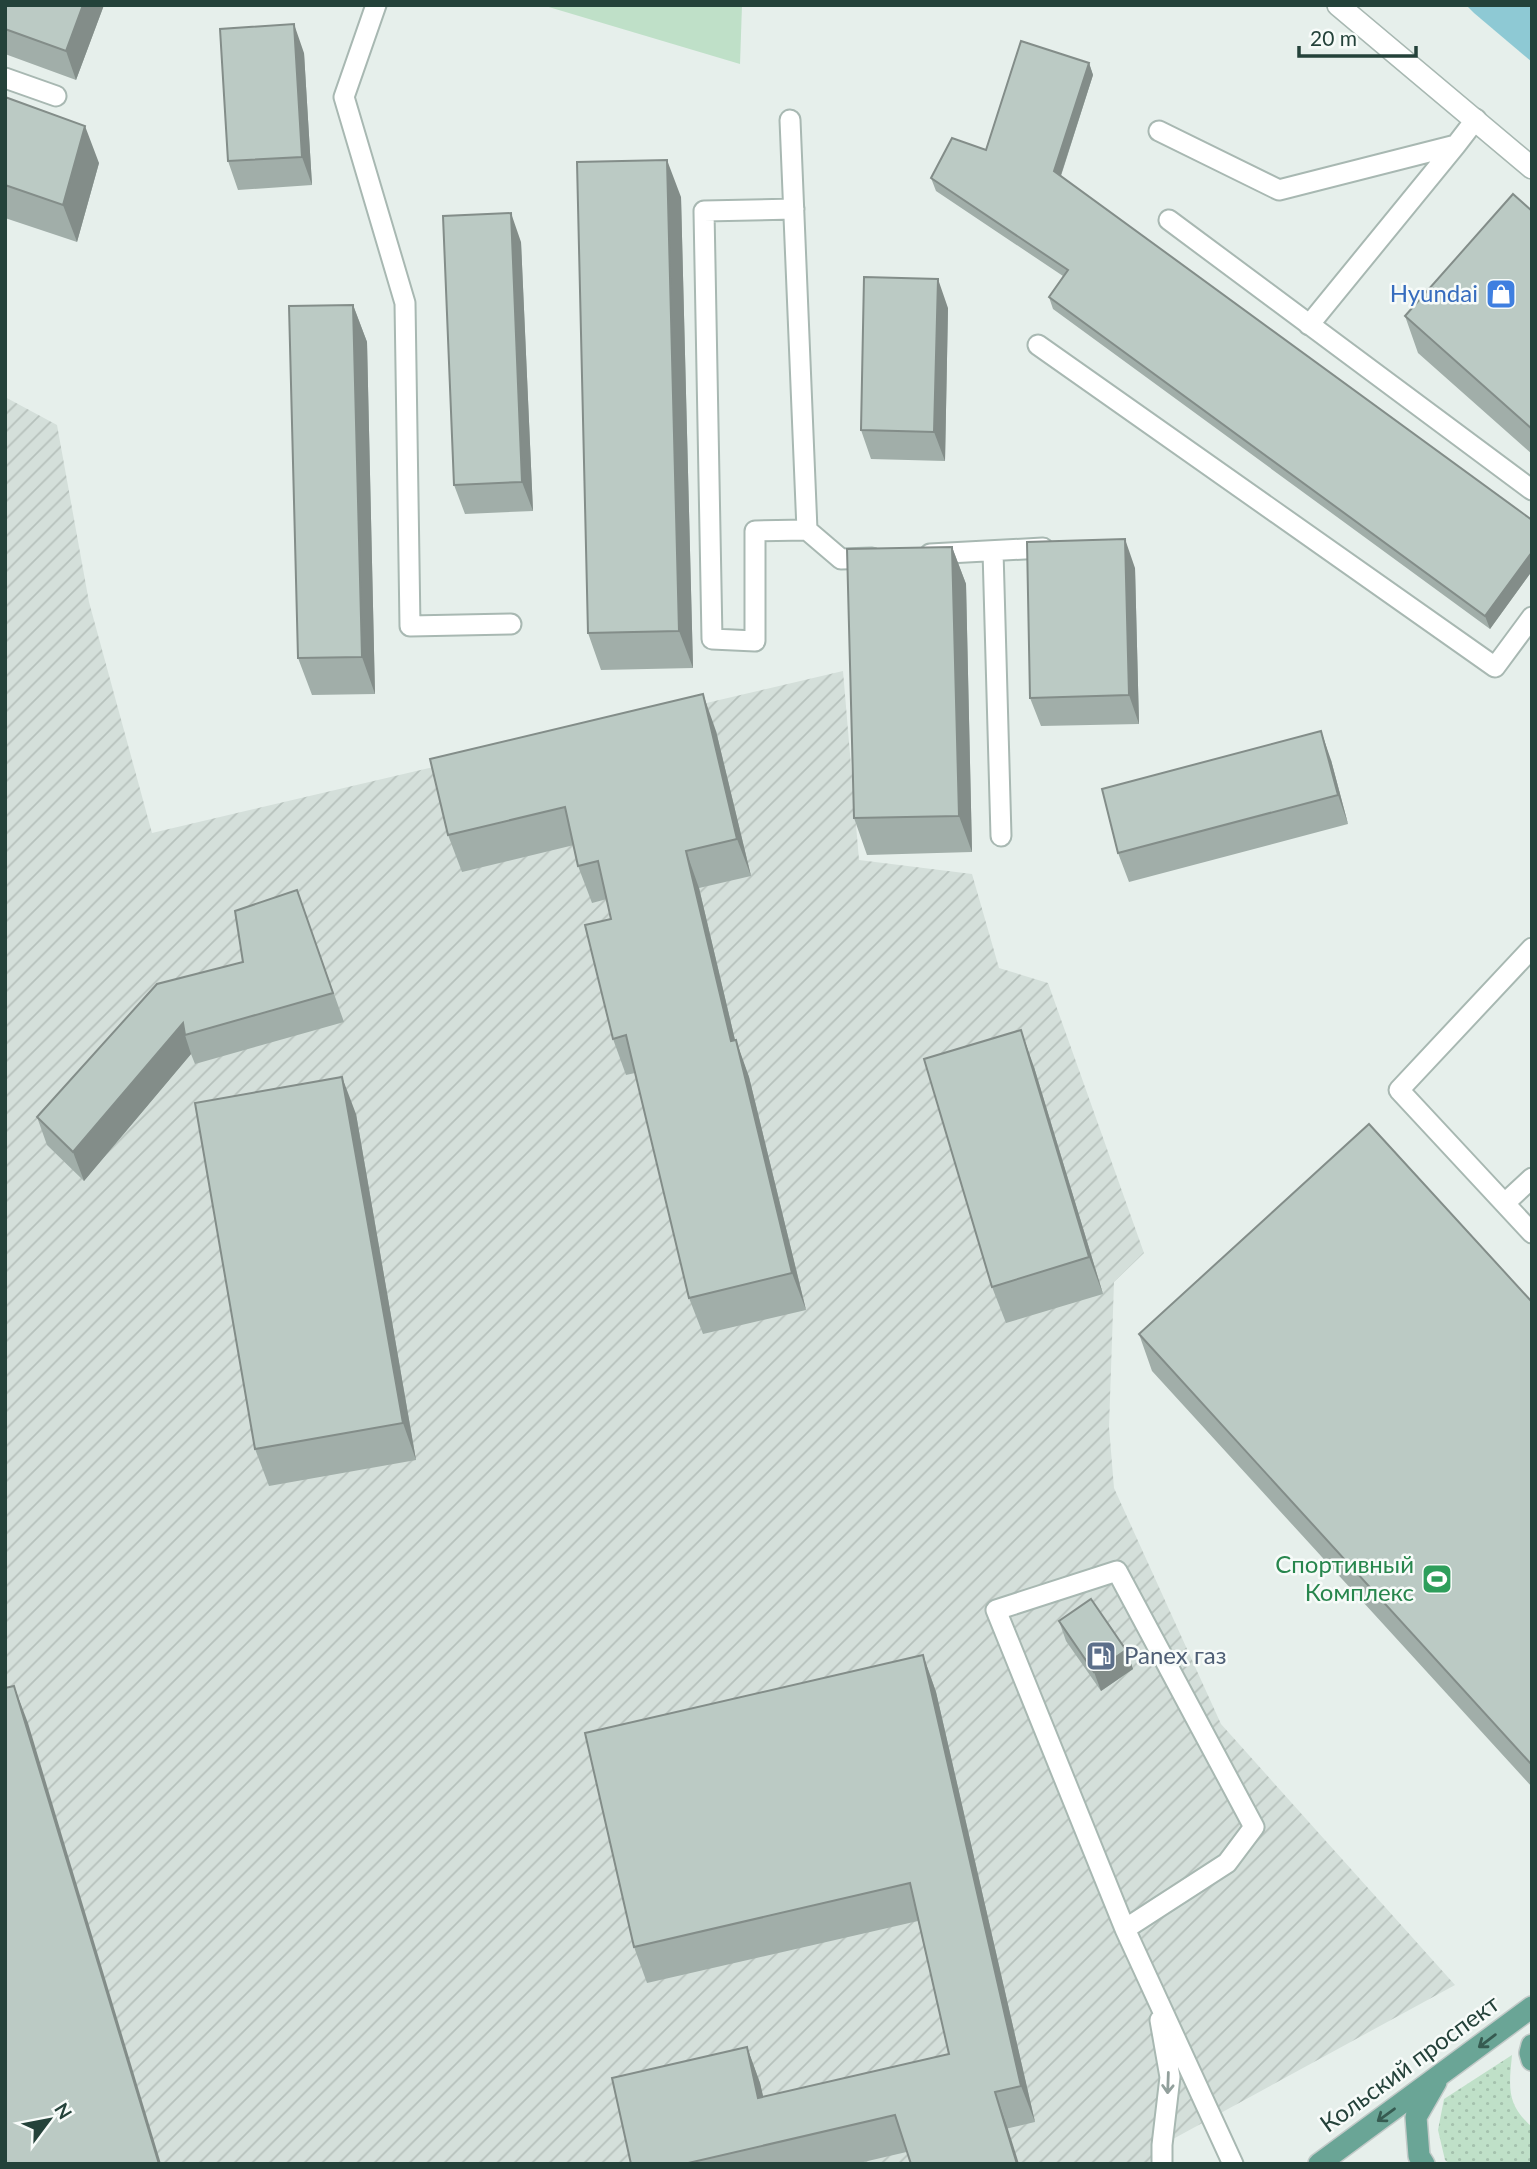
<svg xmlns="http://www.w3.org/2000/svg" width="1537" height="2169" viewBox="0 0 1537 2169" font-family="Lato,sans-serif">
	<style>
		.industrial { fill: url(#industrial-furrows) }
		.grass { fill: url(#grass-dots) }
		.pitch { fill: #bfe0c8 }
		.water { fill: #8ec9d4 }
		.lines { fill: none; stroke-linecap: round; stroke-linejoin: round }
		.service-casing { stroke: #a8b8b2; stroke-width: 23 }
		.minor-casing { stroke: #a8b8b2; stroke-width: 24 }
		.primary-casing { stroke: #c2cac8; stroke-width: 24 }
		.service { stroke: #fff; stroke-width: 19 }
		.minor { stroke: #fff; stroke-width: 21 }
		.primary { stroke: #6aa596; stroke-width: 21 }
		.wall { fill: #a1aea9 }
		.shaded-wall { fill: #838d89 }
		.building { fill: #bbcac4; stroke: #838d89; stroke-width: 2 }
		.oneway { stroke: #365b51 }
		.oneway2 { stroke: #92a09c }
		.labels { text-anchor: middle; stroke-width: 5; stroke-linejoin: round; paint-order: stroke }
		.shop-label { font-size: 24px; fill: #366cbe; stroke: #f7fbf9; text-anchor: end }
		.leisure-label { font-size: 24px; fill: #27864d; stroke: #f7fbf9; text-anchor: end }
		.service-label { font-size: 24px; fill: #4e5e75; stroke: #f7fbf9; text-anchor: start }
		.street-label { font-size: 24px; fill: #24423a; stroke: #f7fbf9 }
	</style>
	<defs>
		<pattern id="industrial-furrows" width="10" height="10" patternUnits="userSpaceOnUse" patternTransform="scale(1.75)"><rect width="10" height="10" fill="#d4dfda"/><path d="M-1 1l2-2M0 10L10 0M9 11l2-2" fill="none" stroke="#b6c1bc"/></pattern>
		<pattern id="grass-dots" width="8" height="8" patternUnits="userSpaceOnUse" patternTransform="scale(1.75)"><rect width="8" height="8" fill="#bfe0c8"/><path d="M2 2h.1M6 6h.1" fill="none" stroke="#a4c1ad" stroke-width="1.8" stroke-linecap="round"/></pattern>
	</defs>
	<rect width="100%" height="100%" fill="#e6efeb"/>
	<path class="industrial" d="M5 397 57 425 89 602 152 833 843 671 859 860 972 874 999 968 1048 983 1144 1253 1114 1282 1109 1427 1114 1488 1221 1724 1455 1985 1162 2145 1148 2164H5Z"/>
	<path class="grass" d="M1512 2055C1509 2087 1506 2104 1532 2127V2164H1450L1445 2160 1438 2130 1444 2099Z"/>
	<path class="pitch" d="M542 5H742L740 64Z"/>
	<path class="water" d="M1466 5H1532V62L1474 13Z"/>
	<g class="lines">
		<g class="service-casing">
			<path id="service" d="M376 5 344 97 405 303 410 626 511 624
				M5 78 56 96
				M790 120 807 530 755 531V641L712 639 704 211 794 209
				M1159 131 1279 190 1456 145 1309 325
				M1456 145 1476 119
				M1169 220 1532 490
				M1038 345 1495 667 1532 617
				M807 530 841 559 872 558
				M993 551 1001 836
				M930 554 1043 548
				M1532 948 1399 1090 1532 1233
				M1505 1203 1532 1178
				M1125 1929 996 1610 1117 1571 1254 1827 1227 1863 1125 1929 1233 2164
				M1160 2020 1170 2077 1162 2145V2164"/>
		</g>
		<g class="minor-casing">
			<path id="minor" d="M1338 5 1532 168"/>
		</g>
		<g class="primary-casing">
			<path id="primary" d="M1532 2045 1530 2053 1532 2060
				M1319 2164 1532 2007
				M1424 2164 1419 2156 1416 2117 1436 2082"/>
		</g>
		<use href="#service" class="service"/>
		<use href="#minor" class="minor"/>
		<use href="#primary" class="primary"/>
	</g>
	<path class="wall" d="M5 5H104L76 80 5 54Z
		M304 53 312 185 238 190 228 161Z
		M1089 63 1093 75 1061 176 1532 520V571L1490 629 1053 309 1049 297 1063 276 936 191 931 178 986 150Z
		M5 97 99 163 77 242 5 218Z
		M681 197 693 668 601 670 588 633Z
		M1532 211V454L1418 353 1405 316Z
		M521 242 533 511 465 514 454 485Z
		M353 305 367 342 375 694 312 695 298 658Z
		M948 308 945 461 871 459 861 430Z
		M952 547 966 584 972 852 867 855 854 818Z
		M1135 568 1139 724 1041 726 1030 698Z
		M716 731 751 876 699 888 735 1040 749 1077 806 1310 703 1334 689 1298 635 1073 626 1075 613 1039 611 919 607 899 592 903 578 866 574 845 462 872 448 835Z
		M1331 760 1348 824 1129 882 1118 853Z
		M297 890 344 1022 195 1064 191 1054 84 1181 47 1145 37 1117 243 962Z
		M1034 1067 1103 1294 1006 1323 992 1287Z
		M356 1114 416 1460 269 1486 255 1449Z
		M1532 1302V1787L1152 1371 1139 1334Z
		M1059 1621 1126 1650 1133 1669 1101 1691 1066 1641Z
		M923 1655 936 1692 1035 2122 855 2164H631L747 2047 760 2083 763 2097 949 2054 918 1921 647 1983 634 1947Z"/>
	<path class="shaded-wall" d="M83 5H104L76 80 66 51Z
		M294 24 304 53 312 185 302 157Z
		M1089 63 1093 75 1058 184 1054 171Z
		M85 126 99 163 77 242 63 205Z
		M667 160 681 197 693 668 679 631Z
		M511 213 521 242 533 511 522 482Z
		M938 279 948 308 945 461 934 432Z
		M353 305 367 342 375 694 362 657Z
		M1125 539 1135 568 1139 724 1129 695Z
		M952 547 966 584 972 852 959 816Z
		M1532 552V571L1490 629 1485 616Z
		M703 694 716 731 751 876 737 839Z
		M1321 731 1331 760 1348 824 1338 795Z
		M686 851 699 888 744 1078 731 1041Z
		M183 1023 185 1035 191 1054 84 1181 73 1152Z
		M1021 1030 1034 1067 1103 1294 1089 1257Z
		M736 1040 749 1077 806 1310 792 1273Z
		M342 1077 356 1114 416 1460 403 1423Z
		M1126 1650 1133 1669 1101 1691 1094 1672Z
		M923 1655 936 1692 1035 2122 1021 2086Z
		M14 1686 28 1723 161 2164H159Z
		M747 2047 760 2083 772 2134 758 2098Z
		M995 2092 1008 2129 1019 2164H1017Z"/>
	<path class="building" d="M5 5H83L66 51 5 29Z
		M294 24 302 157 228 161 220 29Z
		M1021 41 1089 63 1054 171 1532 520V552L1485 616 1049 297 1068 270 931 178 952 138 986 150Z
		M5 97 85 126 63 205 5 185Z
		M667 160 679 631 588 633 577 162Z
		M1513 194 1532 211V429L1405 316Z
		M511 213 522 482 454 485 443 216Z
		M864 277 938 279 934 432 861 430Z
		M353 305 362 657 298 658 289 306Z
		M1125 539 1129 695 1030 698 1027 542Z
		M952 547 959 816 854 818 847 549Z
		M703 694 737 839 686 851 731 1041 736 1040 792 1273 689 1298 626 1035 613 1039 585 925 611 919 598 861 578 866 565 807 448 835 430 759Z
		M1321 731 1338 795 1118 853 1102 789Z
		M297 890 333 993 185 1035 183 1023 73 1152 37 1117 157 984 243 962 235 911Z
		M1021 1030 1089 1257 992 1287 924 1059Z
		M342 1077 403 1423 255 1449 195 1103Z
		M1369 1124 1532 1302V1765L1139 1334Z
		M1091 1599 1126 1650 1094 1672 1059 1621Z
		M923 1655 1021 2086 995 2092 1017 2164H911L895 2115 684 2164H631L612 2078 747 2047 758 2098 949 2054 910 1883 634 1947 585 1733Z
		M14 1686 159 2164H5V1688Z"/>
	<defs><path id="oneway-shaft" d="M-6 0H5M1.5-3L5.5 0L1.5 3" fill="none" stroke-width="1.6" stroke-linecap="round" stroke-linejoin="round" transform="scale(1.75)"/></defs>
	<g class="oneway">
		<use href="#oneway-shaft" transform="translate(1487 2041) rotate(143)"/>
		<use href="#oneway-shaft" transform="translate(1386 2115) rotate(144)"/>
	</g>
	<use class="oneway2" href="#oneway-shaft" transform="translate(1168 2083) rotate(92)"/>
	<defs>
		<g id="shop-square" transform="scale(1.575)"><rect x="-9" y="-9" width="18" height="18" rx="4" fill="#3f7fe0" stroke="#f7fbf9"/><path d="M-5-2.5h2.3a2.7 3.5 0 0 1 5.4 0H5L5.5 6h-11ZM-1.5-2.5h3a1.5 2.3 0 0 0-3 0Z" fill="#fff"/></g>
		<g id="stadium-square" transform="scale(1.575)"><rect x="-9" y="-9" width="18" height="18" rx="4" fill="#2e9e5b" stroke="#f7fbf9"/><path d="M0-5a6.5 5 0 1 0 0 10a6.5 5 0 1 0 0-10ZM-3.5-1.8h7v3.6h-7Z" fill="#fff"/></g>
		<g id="fuel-square" transform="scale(1.575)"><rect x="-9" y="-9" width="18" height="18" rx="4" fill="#5c6f8a" stroke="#f7fbf9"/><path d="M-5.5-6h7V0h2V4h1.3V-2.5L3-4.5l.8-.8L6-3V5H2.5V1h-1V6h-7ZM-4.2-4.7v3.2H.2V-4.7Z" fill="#fff"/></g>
	</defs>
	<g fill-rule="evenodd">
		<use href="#shop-square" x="1501" y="294"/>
		<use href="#stadium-square" x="1437" y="1579"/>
		<use href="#fuel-square" x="1101" y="1656"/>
	</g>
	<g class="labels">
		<g class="shop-label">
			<text x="1478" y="302">Hyundai</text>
		</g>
		<g class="leisure-label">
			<text x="1414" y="1573">Спортивный<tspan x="1414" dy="28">Комплекс</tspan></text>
		</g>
		<g class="service-label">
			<text x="1124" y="1664">Panex газ</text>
		</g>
		<g class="street-label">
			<text transform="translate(1410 2064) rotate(-36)" y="8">Кольский проспект</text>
		</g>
	</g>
	<rect width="1537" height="2169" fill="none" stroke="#24423a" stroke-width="14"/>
	<g transform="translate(49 2120) rotate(58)" stroke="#f7fbf9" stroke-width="5" paint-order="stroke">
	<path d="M0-5L12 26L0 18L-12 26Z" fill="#24423a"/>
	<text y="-10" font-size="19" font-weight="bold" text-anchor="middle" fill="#24423a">N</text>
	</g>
	<path d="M1299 46v10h117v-10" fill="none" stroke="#24423a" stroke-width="3.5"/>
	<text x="1310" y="46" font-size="21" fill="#24423a" stroke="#f7fbf9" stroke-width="5" paint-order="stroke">20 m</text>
</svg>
